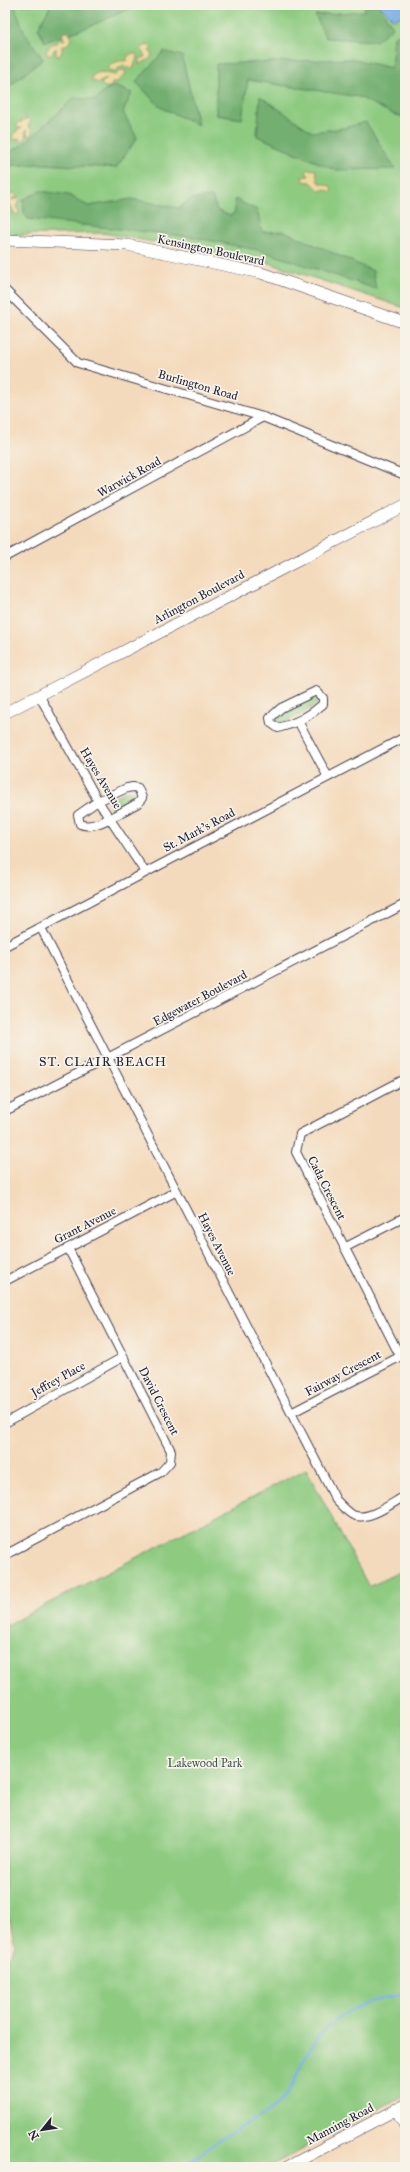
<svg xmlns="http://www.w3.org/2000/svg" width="410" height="2172" viewBox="0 0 410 2172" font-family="'IM FELL Great Primer',serif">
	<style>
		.green { fill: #8ecb81; stroke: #58765e }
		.forest { fill: #72af6f; stroke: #4a6855 }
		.sand { fill: #eeda9e; stroke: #887e6c }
		.water { fill: #77afe6; stroke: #4c6890 }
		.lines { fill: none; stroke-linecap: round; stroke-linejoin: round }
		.stream { stroke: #77afe6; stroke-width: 2.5 }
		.street-casing { stroke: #423e4e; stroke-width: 10 }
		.secondary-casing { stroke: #423e4e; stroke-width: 12 }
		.street { stroke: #fff; stroke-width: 8 }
		.secondary { stroke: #fff; stroke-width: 11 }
		.labels { text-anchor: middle; stroke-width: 3.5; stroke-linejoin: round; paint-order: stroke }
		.street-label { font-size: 12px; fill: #22223b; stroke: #f7f3e8 }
		.park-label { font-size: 12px; fill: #425550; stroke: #f7f3e8 }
		.neighbourhood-label { font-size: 13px; letter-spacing: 1px; fill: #22223b; stroke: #f7f3e8 }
	</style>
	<rect width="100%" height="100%" fill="#f7f3e8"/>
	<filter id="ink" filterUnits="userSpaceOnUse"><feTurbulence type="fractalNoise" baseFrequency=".025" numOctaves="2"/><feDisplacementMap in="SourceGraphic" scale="8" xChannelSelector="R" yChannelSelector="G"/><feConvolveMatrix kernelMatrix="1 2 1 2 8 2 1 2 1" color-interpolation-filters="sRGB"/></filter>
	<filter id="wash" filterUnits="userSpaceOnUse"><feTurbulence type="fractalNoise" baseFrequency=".012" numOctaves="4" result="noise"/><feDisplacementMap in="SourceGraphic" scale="16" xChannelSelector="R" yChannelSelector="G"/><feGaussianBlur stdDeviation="0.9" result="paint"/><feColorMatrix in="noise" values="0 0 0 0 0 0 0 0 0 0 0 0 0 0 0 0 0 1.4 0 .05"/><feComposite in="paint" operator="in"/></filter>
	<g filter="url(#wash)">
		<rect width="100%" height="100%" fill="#f4dabc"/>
		<path class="green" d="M5 5H405V308L266 262 103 233 5 235Z
			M314 695 319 699 318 703C306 712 293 719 279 724 275 720 276 716 279 712Z
			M127 791 136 792V799L112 812 108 800Z
			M306 1469 369 1587 405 1569V2095L268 2167H5V1965L15 1945 5 1899V1626Z"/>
		<path class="forest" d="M5 5H14L25 33 43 59 6 89Z
			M51 5H138L88 27 45 42 38 28Z
			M365 5H378L393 27 376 41 326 38 315 15 364 11Z
			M405 32V117L395 115 359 97 248 80 242 119 216 115V64L352 59 391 68 394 36Z
			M164 51 182 56 198 125 160 107 136 82Z
			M114 86 132 93 123 112 137 138 116 168 42 164 5 166V155L25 143 74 98 96 100 105 90Z
			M260 96 312 132 344 128 366 122 395 169 335 170 257 136Z
			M40 191 69 195 88 206 131 199 179 208 191 199 212 197 217 210 230 216 235 212V199L257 210 262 232 284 231 373 271 376 289 262 251 192 237 28 219 24 214 23 200Z"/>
		<path class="sand" d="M65 32H69L72 38 68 44 62 46V52L59 56H56V48L51 54 48 55 46 52 51 44 57 43 60 39 65 40 62 34Z
			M147 45 152 48 149 51 152 54 151 58 139 65 140 59 145 57 141 48Z
			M132 53 138 55 133 69H130L123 65 115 71 109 70V66C114 62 120 60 127 61V57Z
			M122 70 126 71 125 75 117 82H113L110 87H104L101 83 107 79 98 83 91 80 93 75 100 72 115 75Z
			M28 118 31 121 28 126 32 130V134L28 136 26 130 25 141H21L19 138 15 140 13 138 16 131 22 128H17V124Z
			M308 169 316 170 318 182 330 186 332 189 331 192 325 189 320 191 311 182 303 181 302 177 309 176 306 172Z
			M13 193 19 197 12 198V200L18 199 20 201 17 206 19 212 17 215 14 214 11 205 5 198Z"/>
		<path class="water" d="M379 5H405V15L393 19Z"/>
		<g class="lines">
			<path class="stream" d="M183 2167C202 2152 220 2139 241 2127 252 2121 265 2115 275 2107 293 2091 296 2073 308 2053 329 2014 363 2001 405 1994"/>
		</g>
	</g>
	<g filter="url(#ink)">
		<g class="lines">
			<g class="street-casing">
				<path id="street" d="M5 290 78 363 263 417 405 475
					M5 557 263 417
					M316 691 323 698V704C311 715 295 724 278 728L271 723 270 718 281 708Z
					M39 695 98 801 145 872
					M298 721 328 777
					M133 787 138 788 142 798 138 803C124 810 95 831 80 824L78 815 98 801 127 788Z
					M41 928 336 1500C341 1505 347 1512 353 1515 368 1522 392 1503 405 1496
					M5 946 405 737
					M5 1111 405 904
					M344 1248 405 1217
					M5 1281 177 1191
					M400 1356 296 1152 300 1134 405 1079
					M291 1413 405 1354
					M5 1423 123 1357
					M5 1555 161 1472 170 1462 171 1451 68 1248"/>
			</g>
			<g class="secondary-casing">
				<path id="secondary" d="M5 240 127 245 261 273 405 323
					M5 713 405 505
					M396 2109 405 2126
					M287 2167 405 2105"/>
			</g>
			<use href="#street" class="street"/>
			<use href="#secondary" class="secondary"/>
		</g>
	</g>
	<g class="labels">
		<g class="street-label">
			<text transform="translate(211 250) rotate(12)" y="4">Kensington Boulevard</text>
			<text transform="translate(198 385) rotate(16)" y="4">Burlington Road</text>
			<text transform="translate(129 477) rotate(-29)" y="4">Warwick Road</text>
			<text transform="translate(199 597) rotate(-28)" y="4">Arlington Boulevard</text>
			<text transform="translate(101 778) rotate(59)" y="4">Hayes Avenue</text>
			<text transform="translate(199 830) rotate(-28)" y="4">St. Mark's Road</text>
			<text transform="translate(200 998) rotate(-28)" y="4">Edgewater Boulevard</text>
			<text transform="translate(327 1188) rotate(63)" y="4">Cada Crescent</text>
			<text transform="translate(85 1225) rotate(-27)" y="4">Grant Avenue</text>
			<text transform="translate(217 1244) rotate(63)" y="4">Hayes Avenue</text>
			<text transform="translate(343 1373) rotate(-28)" y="4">Fairway Crescent</text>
			<text transform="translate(58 1379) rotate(-29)" y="4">Jeffrey Place</text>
			<text transform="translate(159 1401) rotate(63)" y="4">David Crescent</text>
			<text transform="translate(340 2124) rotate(-28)" y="4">Manning Road</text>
		</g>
		<g class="park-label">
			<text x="205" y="1767">Lakewood Park</text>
		</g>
		<g class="neighbourhood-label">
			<text x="103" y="1066">ST. CLAIR BEACH</text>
		</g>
	</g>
	<rect width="410" height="2172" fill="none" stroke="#f7f3e8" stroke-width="20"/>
	<g transform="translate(42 2130) rotate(240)" stroke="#f7f3e8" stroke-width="3" paint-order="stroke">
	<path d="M0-3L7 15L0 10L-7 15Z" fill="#22223b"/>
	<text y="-6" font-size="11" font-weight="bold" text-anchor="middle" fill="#22223b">N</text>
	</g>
</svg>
